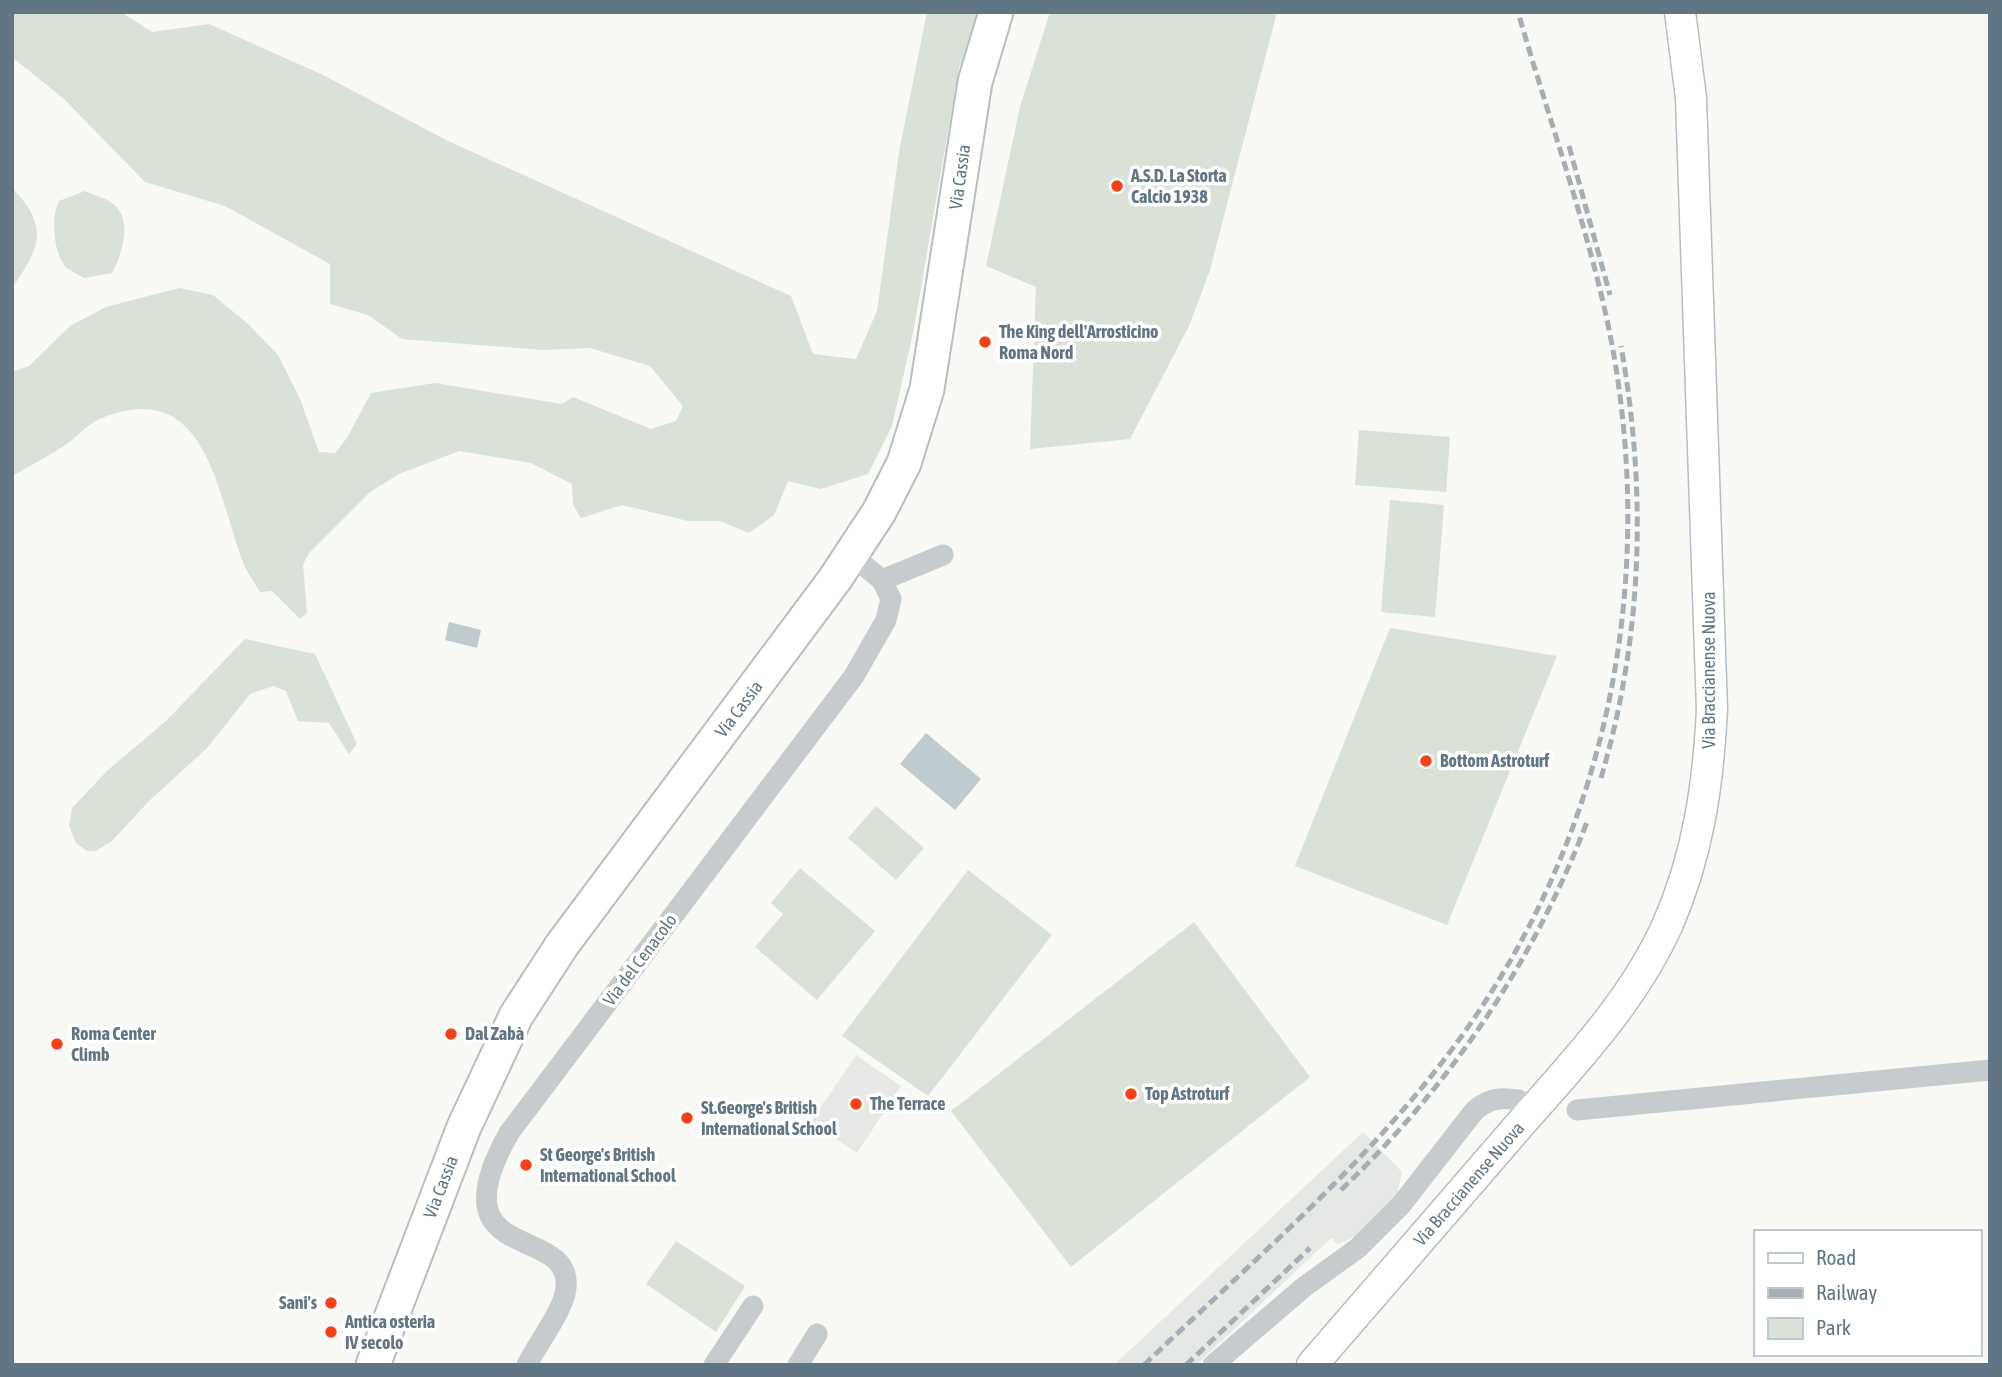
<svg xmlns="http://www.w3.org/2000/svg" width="2002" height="1377" viewBox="0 0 2002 1377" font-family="'Asap Condensed',sans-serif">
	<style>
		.built { fill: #e6e8e6 }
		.green { fill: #dae1d6 }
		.water { fill: #becbcf }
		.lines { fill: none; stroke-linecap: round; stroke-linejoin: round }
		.secondary-casing { stroke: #b7bec3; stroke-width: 33 }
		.primary-casing { stroke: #b8bec1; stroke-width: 37 }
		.street { stroke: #c6cbce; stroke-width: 21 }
		.secondary { stroke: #fff; stroke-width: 30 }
		.primary { stroke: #fff; stroke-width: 33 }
		.rail { stroke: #a5aeb3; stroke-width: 5; stroke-dasharray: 10 5; stroke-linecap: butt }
		.poi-dot { fill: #f64018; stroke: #fff; stroke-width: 2.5 }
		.labels { text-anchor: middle; stroke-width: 7; stroke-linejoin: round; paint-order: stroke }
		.poi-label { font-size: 18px; font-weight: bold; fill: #607684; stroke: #fff; text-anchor: start }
		.street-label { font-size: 18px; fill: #607684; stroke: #fff }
	</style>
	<rect width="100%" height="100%" fill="#f8f8f5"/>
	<path class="built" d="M856 1055 901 1086 857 1153 811 1122Z
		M1363 1132 1402 1172 1395 1204 1360 1243 1353 1237 1338 1244 1331 1238 1196 1365H1114Z"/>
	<path class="green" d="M12 12H121L152 32 209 24 323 75 446 140 791 296 813 354 856 359 877 311 899 152 927 12H987L959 68 913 333 892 426 868 474 821 489 788 481 774 515 749 533 720 521H688L622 505 581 518 573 505 572 484 531 463 459 451 399 474 370 492 309 553 303 565 307 613 300 619 272 591 260 592C255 583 248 574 244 565 217 496 208 375 102 418 86 424 78 437 64 446 47 457 29 466 12 476V372L29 366 70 326 106 307 179 288 213 295 248 324 278 355 300 399 319 452 335 453 347 438 371 393 435 383 562 404 573 397 651 429 676 421 683 406 650 366 590 348 543 350 402 339 368 315 330 304V264L225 206 145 182 64 99 12 57Z
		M1050 12H1277L1210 270 1189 326 1130 439 1030 449 1036 287 986 266 1020 107Z
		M12 188C50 227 40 248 12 288Z
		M85 191C94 195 105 198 112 203 134 219 122 254 112 273L84 278C78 274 69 271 65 266 53 252 51 216 59 201Z
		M1359 430 1450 437 1446 492 1355 485Z
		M1390 500 1444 505 1435 617 1381 612Z
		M1390 628 1557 656 1447 925 1295 866Z
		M245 639 315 654 357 744 349 754 329 723 298 721 286 691 273 686 250 694 207 748 148 802 112 841 96 851H87L76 843 69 825 72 808 108 770 166 721Z
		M876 806 924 848 896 880 848 838Z
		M800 868 875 931 817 1000 755 947 783 914 771 903Z
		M968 870 1052 935 928 1096 842 1036Z
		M1194 922 1310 1077 1071 1267 951 1111Z
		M676 1241 745 1286 716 1332 646 1284Z"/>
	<path class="water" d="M449 622 481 630 477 648 445 640Z
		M926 733 981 779 955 810 900 764Z"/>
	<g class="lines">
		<g class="secondary-casing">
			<path id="secondary" d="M1312 1365C1380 1286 1448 1208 1516 1129 1571 1066 1632 1003 1667 926 1698 856 1708 786 1712 710L1691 98 1680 12"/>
		</g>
		<g class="primary-casing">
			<path id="primary" d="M373 1365 464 1127 516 1016 562 945 835 579 879 512 904 463 927 389 975 82 996 12"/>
		</g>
		<path class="street" d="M882 580 943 555
			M1577 1110 1990 1070
			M527 1365C537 1344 564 1310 566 1288 573 1222 433 1268 509 1133L854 676 886 620 891 599 882 580 851 555
			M714 1365 753 1306
			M798 1365 817 1334
			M1213 1365 1304 1287 1358 1248 1401 1205 1475 1110C1490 1098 1501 1097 1519 1100"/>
		<use href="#secondary" class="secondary"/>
		<use href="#primary" class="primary"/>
		<path class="rail" d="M1569 146 1610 295
			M1601 778C1643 635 1647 492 1621 346
			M1341 1190C1450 1086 1533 963 1587 822
			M1144 1365C1243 1270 1351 1178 1436 1070 1606 856 1664 582 1606 315 1583 213 1547 113 1518 12
			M1186 1365 1310 1248"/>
	</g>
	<g class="poi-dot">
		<circle cx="1117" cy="186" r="7"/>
		<circle cx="985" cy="342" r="7"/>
		<circle cx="1426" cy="761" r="7"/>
		<circle cx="451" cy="1034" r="7"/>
		<circle cx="57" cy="1044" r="7"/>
		<circle cx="1131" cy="1094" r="7"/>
		<circle cx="856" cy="1104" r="7"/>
		<circle cx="687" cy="1118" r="7"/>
		<circle cx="526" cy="1165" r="7"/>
		<circle cx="331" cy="1303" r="7"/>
		<circle cx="331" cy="1332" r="7"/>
	</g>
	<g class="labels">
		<g class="poi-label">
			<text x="1131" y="182">A.S.D. La Storta<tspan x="1131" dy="21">Calcio 1938</tspan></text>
			<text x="999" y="338">The King dell'Arrosticino<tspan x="999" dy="21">Roma Nord</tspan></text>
			<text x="1440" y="767">Bottom Astroturf</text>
			<text x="71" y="1040">Roma Center<tspan x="71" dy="21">Climb</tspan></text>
			<text x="465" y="1040">Dal Zabà</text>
			<text x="1145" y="1100">Top Astroturf</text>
			<text x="870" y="1110">The Terrace</text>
			<text x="701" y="1114">St.George's British<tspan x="701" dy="21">International School</tspan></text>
			<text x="540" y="1161">St George's British<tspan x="540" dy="21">International School</tspan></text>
			<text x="317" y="1309" text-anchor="end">Sani's</text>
			<text x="345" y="1328">Antica osteria<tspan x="345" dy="21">IV secolo</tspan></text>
		</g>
		<g class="street-label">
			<text transform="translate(960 177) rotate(-82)" y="6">Via Cassia</text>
			<text transform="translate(1709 670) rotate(-90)" y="6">Via Braccianense Nuova</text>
			<text transform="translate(739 709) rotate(-53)" y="6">Via Cassia</text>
			<text transform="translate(640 960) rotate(-53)" y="6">Via del Cenacolo</text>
			<text transform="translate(1469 1184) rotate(-49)" y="6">Via Braccianense Nuova</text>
			<text transform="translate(441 1187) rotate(-69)" y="6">Via Cassia</text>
		</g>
	</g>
	<rect width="2002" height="1377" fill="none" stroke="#607684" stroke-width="28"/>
	<rect x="1754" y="1230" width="228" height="126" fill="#ffffff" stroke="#bfc8ce" stroke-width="2"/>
	<rect x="1768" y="1253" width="35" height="10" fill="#ffffff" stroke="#bfc8ce" stroke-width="2"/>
	<text x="1816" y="1265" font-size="21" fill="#607684">Road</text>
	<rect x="1768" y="1288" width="35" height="10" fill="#a5aeb3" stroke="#bfc8ce" stroke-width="2"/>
	<text x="1816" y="1300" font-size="21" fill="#607684">Railway</text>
	<rect x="1768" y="1318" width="35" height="21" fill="#dae1d6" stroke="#bfc8ce" stroke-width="2"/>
	<text x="1816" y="1335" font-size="21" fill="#607684">Park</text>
</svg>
